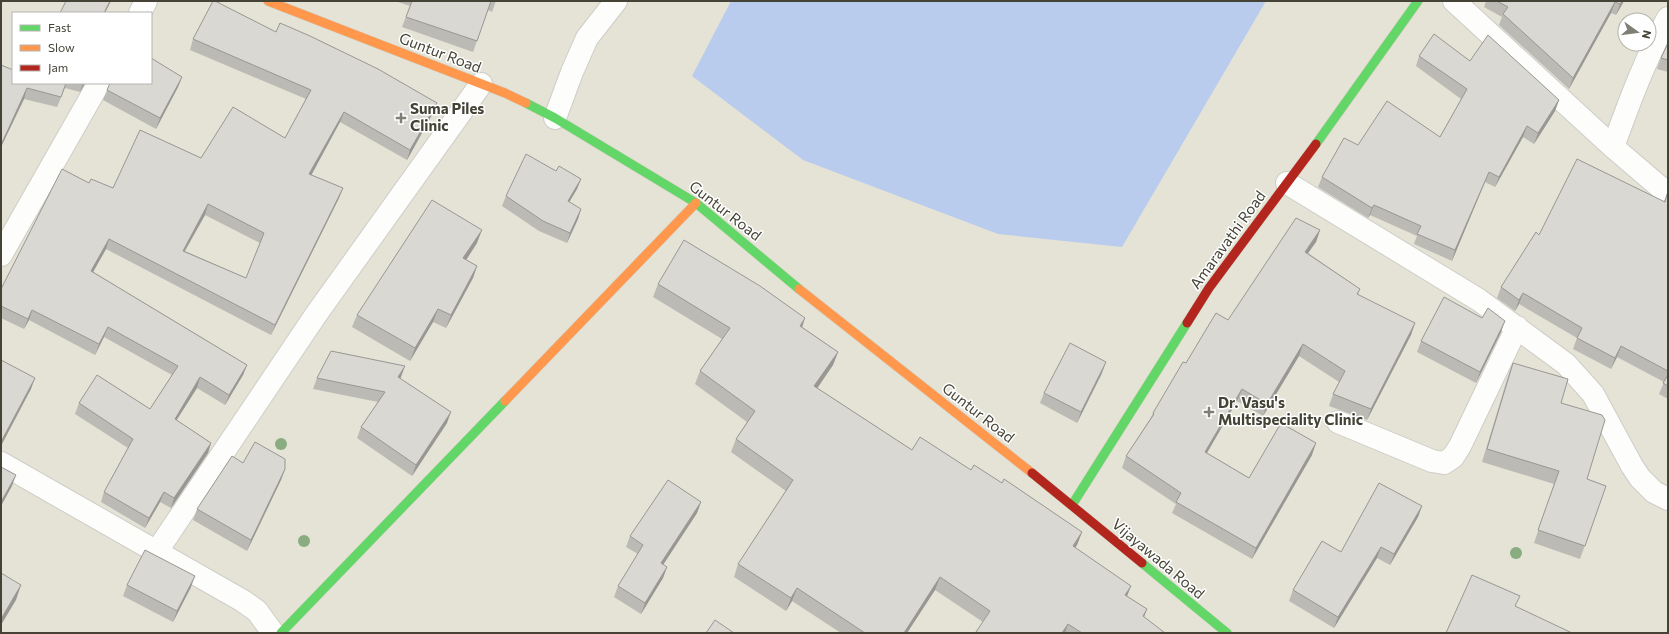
<svg xmlns="http://www.w3.org/2000/svg" width="1669" height="634" viewBox="0 0 1669 634" font-family="Commissioner,sans-serif">
	<style>
		.residential { fill: #e4e3d6; fill-rule: evenodd }
		.water { fill: #bacced }
		.lines { fill: none; stroke-linecap: round; stroke-linejoin: round }
		.street-casing { stroke: #cecdc7; stroke-width: 24 }
		.fast-casing { stroke: #d0cfc2; stroke-width: 10 }
		.slow-casing { stroke: #d0cfc2; stroke-width: 10 }
		.jam-casing { stroke: #d0cfc2; stroke-width: 10 }
		.street { stroke: #fdfdfc; stroke-width: 22 }
		.fast { stroke: #63d668; stroke-width: 9 }
		.slow { stroke: #ff974d; stroke-width: 9 }
		.jam { stroke: #b3261e; stroke-width: 9 }
		.tree { fill: #89ac80 }
		.wall { fill: #bbbab5; fill-rule: evenodd }
		.shaded-wall { fill: #989793 }
		.building { fill: #d9d8d2; stroke: #989793; fill-rule: evenodd }
		.poi-dot { fill: #817f75; stroke: #fff; stroke-width: 1.5 }
		.labels { text-anchor: middle; stroke-width: 3; stroke-linejoin: round; paint-order: stroke }
		.street-label { font-size: 15px; fill: #454336; stroke: #fff }
		.poi-label { font-size: 15px; font-weight: bold; fill: #454336; stroke: #fff; text-anchor: start }
	</style>
	<rect width="100%" height="100%" fill="#f0efe9"/>
	<path class="residential" d="M1 1H1668V633H1ZM13 13H151V83H13ZM1625 20H1649V44H1625Z"/>
	<path class="water" d="M731 1H1266L1122 247 998 234 803 160 692 76Z"/>
	<g class="lines">
		<g class="street-casing">
			<path id="street" d="M1454 1 1613 147 1668 194
				M140 13 146 1
				M555 118 572 72 587 38 616 1
				M1613 147C1629 103 1645 59 1668 18
				M1287 183 1479 300 1566 364 1593 394 1632 466 1640 478 1654 492 1668 499
				M1 255 99 83
				M1338 422 1432 461 1444 463 1453 457 1460 446 1517 327
				M1 463 243 601 257 611 273 633
				M157 551 315 316 481 84"/>
		</g>
		<g class="fast-casing">
			<path id="fast" d="M526 103 555 118 696 203 799 289
				M1316 144 1418 1
				M1072 505 1187 323
				M1142 563 1227 633
				M281 633 505 401"/>
		</g>
		<g class="slow-casing">
			<path id="slow" d="M268 1 505 93 526 103
				M799 289 1032 473
				M505 401 696 203"/>
		</g>
		<g class="jam-casing">
			<path id="jam" d="M1187 323 1209 288 1316 144
				M1032 473 1142 563"/>
		</g>
		<use href="#street" class="street"/>
		<use href="#fast" class="fast"/>
		<use href="#slow" class="slow"/>
		<use href="#jam" class="jam"/>
	</g>
	<g class="tree">
		<circle cx="281" cy="444" r="6"/>
		<circle cx="304" cy="541" r="6"/>
		<circle cx="1516" cy="553" r="6"/>
	</g>
	<path class="wall" d="M395 1H496L492 12 488 10 473 52 402 27 410 6Z
		M1486 1H1624L1616 15 1611 13 1569 89 1499 25 1502 17 1484 7Z
		M193 39 433 113 407 160 340 122 311 175 343 188 339 198 271 335 106 249 93 272 247 365 243 375 225 405 197 388 176 420 211 443 208 453 171 508 160 502 145 528 101 502 104 492 128 448 75 414 79 403 150 409 172 375 104 337 95 355 29 320 24 329 1 318V289L89 183 113 188 201 158 285 138 306 99 190 50ZM205 215 260 243 246 278 185 251Z
		M1668 43V72L1657 69 1661 58Z
		M1419 56 1470 61 1559 100 1555 111 1534 144 1523 137 1495 187 1485 182 1452 261 1414 244 1417 236 1370 215 1368 218 1318 187 1322 177 1358 145 1440 137 1461 99 1416 66Z
		M1 65 13 83H85L80 92 65 88 57 107 24 99 1 147Z
		M182 77 178 87 156 129 103 100 107 90Z
		M556 171 581 179 577 189 569 202 581 209 578 219 567 243 539 231 502 206 506 196Z
		M1667 194H1668V399L1659 394 1664 382 1617 357 1611 369 1573 349 1577 338 1519 304 1515 311 1497 298 1501 287 1539 235 1664 201Z
		M1320 230 1316 242 1308 253 1360 289 1358 295 1415 323 1411 335 1367 420 1329 406 1333 394 1339 382 1299 356 1263 416 1237 401 1207 453 1249 478 1312 455 1252 559 1172 513 1176 504 1122 468 1126 456 1150 419 1153 413 1186 363 1228 320Z
		M477 243 466 260 477 266 473 278 446 328 433 322 410 361 352 327 357 315Z
		M658 284 802 327 838 352 833 365 817 388 912 450 971 470 1082 532 1077 545 1075 547 1127 596 1147 609 1144 617 1165 633H976L983 622 935 590 907 633H841L792 601 786 611 734 577 738 564 786 491 731 452 736 439 747 422 695 384 700 371 722 339 653 297Z
		M1501 332 1476 383 1417 352 1421 341Z
		M1513 363 1561 403 1587 479 1606 486 1580 559 1534 543 1554 484 1482 462 1508 376Z
		M1102 373 1077 423 1040 403 1044 393Z
		M401 377 400 378 447 423 412 476 357 438 361 427 378 402 313 389 317 378Z
		M243 463 285 469 281 480 247 551 193 520 197 509Z
		M701 502 697 513 663 565 667 567 663 578 641 614 614 597 618 586 638 554 626 547 630 536Z
		M1422 506 1418 517 1390 565 1377 558 1334 628 1289 601 1293 590 1341 552Z
		M127 585 191 587 173 622 123 596Z"/>
	<path class="shaded-wall" d="M110 1H111L105 13H104Z
		M1622 1H1624L1616 15 1620 4Z
		M1615 2 1611 13 1569 89 1573 78Z
		M182 77 178 87 156 129 160 118Z
		M83 83H85L80 92Z
		M27 88 24 99 1 147V145Z
		M1559 100 1555 111 1534 144 1538 133Z
		M437 103 433 113 407 160 410 150Z
		M344 112 340 122 306 185 309 174Z
		M1527 126 1523 137 1495 187 1499 177Z
		M1489 172 1485 182 1452 261 1455 250Z
		M581 179 577 189 564 211 568 201Z
		M343 188 339 198 271 335 275 325Z
		M208 204 205 215 179 261 183 251Z
		M1374 205 1370 215 1368 218 1372 208Z
		M581 209 578 219 567 243 570 233Z
		M482 230 477 243 459 271 463 258Z
		M1320 230 1316 242 1301 263 1305 252Z
		M109 239 106 249 88 281 91 271Z
		M477 266 473 278 446 328 451 315Z
		M1523 293 1519 304 1515 311 1519 300Z
		M438 309 433 322 410 361 415 348Z
		M32 310 29 320 24 329 28 319Z
		M805 318 801 331 800 326Z
		M1505 321 1501 332 1476 383 1480 372Z
		M1415 323 1411 335 1367 420 1371 409Z
		M108 327 104 337 95 355 99 344Z
		M1303 344 1299 356 1263 416 1267 404Z
		M1621 346 1617 357 1611 369 1615 358Z
		M838 352 833 365 810 399 814 386Z
		M1106 362 1102 373 1077 423 1081 412Z
		M247 365 243 375 225 405 229 395Z
		M405 366 401 377 394 388 398 377Z
		M200 377 197 388 171 429 175 419Z
		M35 378 31 389 1 446V441Z
		M1242 389 1237 401 1201 463 1205 452Z
		M451 412 447 423 412 476 416 465Z
		M211 443 208 453 171 508 174 498Z
		M1316 443 1312 455 1252 559 1256 548Z
		M285 469 281 480 247 551 251 540Z
		M16 475 12 486 1 506V502Z
		M164 492 160 502 145 528 149 518Z
		M701 502 697 513 657 574 661 563Z
		M1422 506 1418 517 1390 565 1394 554Z
		M1082 532 1077 545 1068 558 1073 546Z
		M1381 547 1377 558 1334 628 1338 617Z
		M667 567 663 578 641 614 645 603Z
		M195 576 191 587 173 622 177 611Z
		M940 577 935 590 907 633H904Z
		M21 585 16 600 1 625V619Z
		M1131 586 1126 599 1125 595Z
		M797 588 792 601 786 611 791 598Z
		M1147 609 1142 622 1143 616Z
		M1068 624 1065 633H1062Z"/>
	<path class="building" d="M66 1H110L104 13H60Z
		M213 1H215L276 32 280 23 310 36 378 69 437 103 410 150 344 112 309 174 343 188 275 325 109 239 91 271 247 365 229 395 200 377 175 419 211 443 174 498 164 492 149 518 104 492 133 439 79 403 97 375 150 409 178 366 108 327 99 344 32 310 28 319 1 306V289L62 169 89 183 91 179 113 188 140 130 201 158 233 107 285 138 311 90 193 39ZM208 204 264 233 246 278 183 251Z
		M412 1H491L477 41 406 17Z
		M1497 1H1622L1620 4 1615 2 1573 78 1503 14 1508 7Z
		M1434 34 1470 61 1488 35 1559 100 1538 133 1527 126 1499 177 1489 172 1455 250 1417 234 1421 226 1374 205 1372 208 1322 177 1344 138 1358 145 1387 101 1440 137 1467 89 1419 56Z
		M1668 43V60L1661 58Z
		M151 58 182 77 160 118 107 90 110 83H151Z
		M1 65 13 70V83H66L61 97 27 88 1 145Z
		M526 154 556 171 559 166 581 179 568 201 581 209 570 233 543 221 506 196Z
		M1577 159 1665 202 1667 194H1668V371L1621 346 1615 358 1577 338 1582 328 1523 293 1519 300 1501 287 1536 232 1539 235Z
		M432 200 482 230 463 258 477 266 451 315 438 309 415 348 357 315Z
		M1296 218 1320 230 1305 252 1360 289 1357 294 1415 323 1371 409 1333 394 1345 371 1303 344 1267 404 1242 389 1205 452 1249 478 1281 423 1316 443 1256 548 1176 502 1181 493 1126 456 1154 414 1153 413 1183 362 1186 363 1216 313 1228 320Z
		M684 240 760 286 805 318 800 326 838 352 814 386 912 450 920 437 971 470 974 465 1002 483 1004 479 1082 532 1073 546 1131 586 1125 595 1147 609 1143 616 1165 633H1082L1068 624 1062 633H978L976 632 990 611 940 577 904 633H865L797 588 791 598 738 564 793 480 736 439 755 411 700 371 730 328 658 284Z
		M1444 297 1482 318 1488 308 1505 321 1480 372 1421 341Z
		M1070 343 1106 362 1081 412 1044 393Z
		M331 351 405 366 398 377 451 412 416 465 361 427 385 392 317 378Z
		M1 360 35 378 2 440 1 441Z
		M1513 363 1568 379 1561 403 1602 415 1605 420 1587 479 1606 486 1585 546 1538 530 1559 471 1487 449Z
		M1668 375V386L1663 383Z
		M255 442 285 459V469L251 540 197 509 232 456 243 463Z
		M1 467 16 475 1 502Z
		M668 480 701 502 661 563 667 567 645 603 618 586 643 545 630 536Z
		M1379 483 1422 506 1394 554 1381 547 1338 617 1293 590 1322 541 1341 552Z
		M145 550 195 576 177 611 127 585Z
		M1 573 21 585 1 619Z
		M1472 575 1520 596 1515 606 1572 633H1446Z
		M715 620 734 633H706Z"/>
	<g class="poi-dot">
		<path d="M399 112h4v4h4v4h-4v4h-4v-4h-4v-4h4z"/>
		<path d="M1207 406h4v4h4v4h-4v4h-4v-4h-4v-4h4z"/>
	</g>
	<g class="labels">
		<g class="street-label">
			<text transform="translate(440 53) rotate(21)" y="5">Guntur Road</text>
			<text transform="translate(725 211) rotate(38)" y="5">Guntur Road</text>
			<text transform="translate(1228 240) rotate(-54)" y="5">Amaravathi Road</text>
			<text transform="translate(978 413) rotate(38)" y="5">Guntur Road</text>
			<text transform="translate(1158 559) rotate(40)" y="5">Vijayawada Road</text>
		</g>
		<g class="poi-label">
			<text x="410" y="114">Suma Piles<tspan x="410" dy="17">Clinic</tspan></text>
			<text x="1218" y="408">Dr. Vasu's<tspan x="1218" dy="17">Multispeciality Clinic</tspan></text>
		</g>
	</g>
	<rect width="1669" height="634" fill="none" stroke="#454336" stroke-width="4"/>
	<rect x="12" y="12" width="140" height="72" fill="#ffffff" stroke="#b5b4af"/>
	<rect x="20" y="25" width="20" height="6" fill="#63d668" stroke="#b5b4af"/>
	<text x="48" y="32" font-size="12" fill="#454336">Fast</text>
	<rect x="20" y="45" width="20" height="6" fill="#ff974d" stroke="#b5b4af"/>
	<text x="48" y="52" font-size="12" fill="#454336">Slow</text>
	<rect x="20" y="65" width="20" height="6" fill="#b3261e" stroke="#b5b4af"/>
	<text x="48" y="72" font-size="12" fill="#454336">Jam</text>
	<g transform="translate(1637 32) rotate(104)"><circle r="19" fill="#ffffff" stroke="#b5b4af"/>
	<path d="M0-3L7 15L0 10L-7 15Z" fill="#817f75"/>
	<text y="-6" font-size="11" font-weight="bold" text-anchor="middle" fill="#454336">N</text>
	</g>
</svg>
